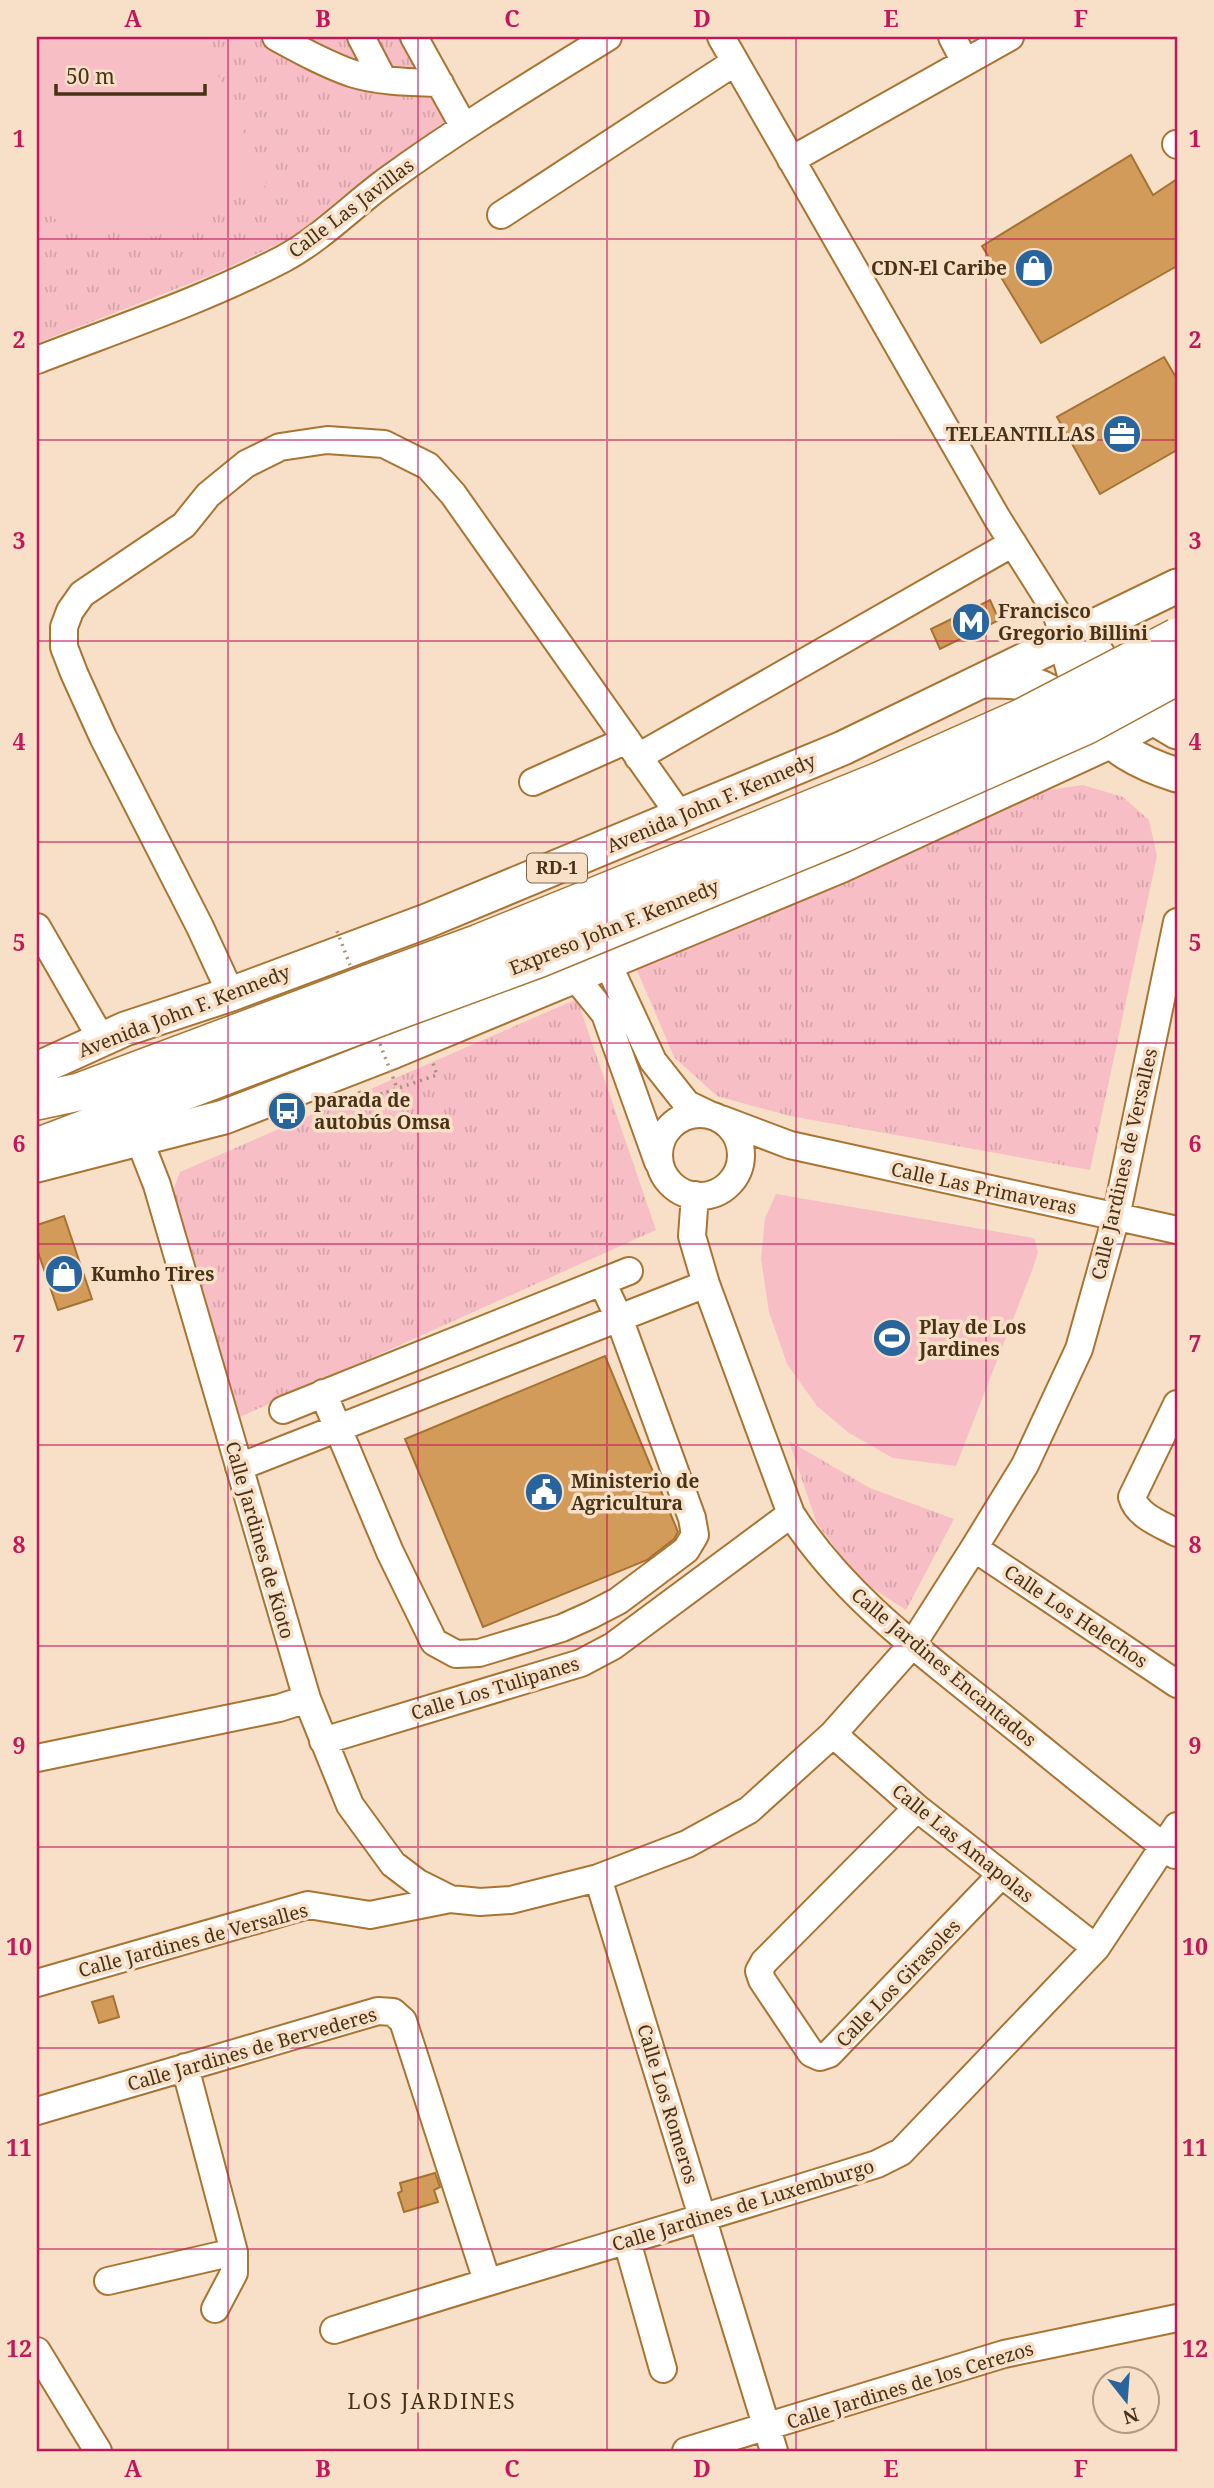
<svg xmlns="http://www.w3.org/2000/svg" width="1214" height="2488" viewBox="0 0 1214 2488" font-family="'Noto Serif',serif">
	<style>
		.grass { fill: url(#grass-tufts) }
		.pitch { fill: #f7bec6 }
		.building { fill: #d29b5a; stroke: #a6722f; stroke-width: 2 }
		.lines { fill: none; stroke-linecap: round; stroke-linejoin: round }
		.minor-casing { stroke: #a97432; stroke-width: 30 }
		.major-casing { stroke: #a97432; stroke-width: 37 }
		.highway-casing { stroke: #a97432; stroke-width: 40 }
		.path { stroke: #a89177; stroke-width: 3.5; stroke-dasharray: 2 5; stroke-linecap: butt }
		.minor { stroke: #fff; stroke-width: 26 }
		.major { stroke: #fff; stroke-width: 33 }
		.highway { stroke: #fff; stroke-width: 37 }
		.highway-bridge-casing { stroke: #a97432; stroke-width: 40; stroke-linecap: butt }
		.path-bridge { stroke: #a89177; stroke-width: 3.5; stroke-dasharray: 2 5; stroke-linecap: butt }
		.highway-bridge { stroke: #fff; stroke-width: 37 }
		.grid { fill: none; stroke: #c2185b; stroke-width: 2; stroke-opacity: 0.55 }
		.labels { text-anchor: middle; stroke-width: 7; stroke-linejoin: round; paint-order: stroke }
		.shield { fill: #f7e0c7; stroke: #7c664b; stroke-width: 2 }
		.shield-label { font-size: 18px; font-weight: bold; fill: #483216 }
		.street-label { font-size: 19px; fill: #483216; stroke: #f7e0c7 }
		.poi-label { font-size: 19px; font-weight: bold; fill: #483216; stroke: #f7e0c7; text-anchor: start }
		.neighbourhood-label { font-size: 21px; letter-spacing: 2px; fill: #483216; stroke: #f7e0c7 }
		.neatline { fill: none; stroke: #c2185b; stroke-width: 2.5 }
		.grid-label { font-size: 23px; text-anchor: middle; font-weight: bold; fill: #c2185b }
	</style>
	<defs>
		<pattern id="grass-tufts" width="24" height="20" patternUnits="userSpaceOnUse" patternTransform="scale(1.75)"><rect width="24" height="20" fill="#f7bec6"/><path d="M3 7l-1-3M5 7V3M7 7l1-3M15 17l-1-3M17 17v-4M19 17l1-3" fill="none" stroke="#d5a4a9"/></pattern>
	</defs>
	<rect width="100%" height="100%" fill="#f7e0c7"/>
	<path class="grass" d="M37 37H415L454 114 296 236 209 276 37 343Z
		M1083 785 1123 797 1149 820 1157 856 1090 1170 790 1116 717 1096 674 1057 637 970 1041 791Z
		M577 999 656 1230 233 1420 170 1199 180 1172Z
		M789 1441 870 1488 954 1519 906 1610 861 1581 817 1524Z"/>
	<path class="pitch" d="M37 37H201L267 185 154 237 60 222 37 207Z
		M776 1194 1034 1238 1038 1252 1033 1268 956 1466 893 1458 849 1433 817 1406 787 1364 769 1312 761 1259 765 1218Z"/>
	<path class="building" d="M1131 155 1153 195 1177 179V266L1041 343 982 246Z
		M1164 357 1177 379V450L1100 494 1057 417Z
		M990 600 999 620 940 649 931 629Z
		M64 1216 92 1299 58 1310 37 1249V1225Z
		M605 1356 678 1532 674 1539 647 1560 483 1627 405 1439Z
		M113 1996 119 2017 99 2023 92 2002Z
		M435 2173 440 2187 434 2190 438 2202 404 2212 398 2193 402 2191 400 2183Z"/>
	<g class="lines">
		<g class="minor-casing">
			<path id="minor" d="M276 37C300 50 325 64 351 73 379 82 411 82 440 83
				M361 37 383 79
				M414 37 464 127
				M721 37 997 518 1055 610 1065 640
				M952 37 965 62
				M1176 144 1177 145
				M791 160 1010 37
				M501 215 735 62
				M37 360C120 328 204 300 283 259 322 238 353 205 389 179 459 128 534 83 608 37
				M638 757 1013 543
				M533 782 627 740
				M37 927 102 1040
				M608 964 653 1061 687 1104 708 1114
				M575 977 605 1014 658 1162
				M231 994 200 927 103 737 74 673 64 647V627L70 611 82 594 184 525 208 495 246 464 280 447 327 440 384 444 428 466 453 494 679 814
				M659 1155a41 41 0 1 1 82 0a41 41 0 1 1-82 0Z
				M721 1119 790 1145 1177 1230
				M139 1139 157 1185 307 1699 350 1805 393 1864 418 1883 450 1899
				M695 1195 692 1236 706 1284 791 1514C844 1596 921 1652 996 1712 1056 1760 1114 1809 1175 1855
				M323 1393 390 1552 434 1642 456 1654 479 1653 562 1628 591 1615 618 1601 686 1550 695 1535 692 1518 619 1318 602 1282
				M1177 1404 1132 1497C1137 1516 1161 1524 1177 1533
				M283 1410 629 1271
				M239 1467 706 1284
				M974 1548 1177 1684
				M833 1734 917 1808 1096 1948
				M323 1741 581 1663 613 1646 791 1514
				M37 1758 279 1708 307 1699
				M917 1808 764 1962 759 1971 762 1980 811 2053 820 2057 829 2054 1001 1875
				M598 1878 774 2451
				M37 1983 308 1905 370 1915 450 1899 480 1902 511 1900 598 1878 687 1844 749 1810 833 1734 912 1645 974 1548 1025 1465 1079 1349 1116 1217 1177 922
				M185 2067 234 2252V2273L215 2309
				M37 2111 378 2011 393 2012 403 2021 487 2281
				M627 2241 663 2369
				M108 2281 234 2252
				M334 2330C515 2272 697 2221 877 2164L901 2152 1096 1948 1177 1826
				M37 2351 98 2451
				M686 2451 1004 2354 1177 2318"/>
		</g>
		<g class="major-casing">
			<path id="major" d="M1084 630 1123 700 1177 732
				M1065 640C1071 659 1079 697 1088 714 1107 747 1142 764 1177 775
				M985 681C1018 681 1058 680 1068 719
				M37 1069 125 1029 231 994 429 920 843 748 1177 586
				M37 1165 224 1117 394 1051 840 866 1111 741 1177 705"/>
		</g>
		<g class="highway-casing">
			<path id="highway" d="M37 1101 79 1092 370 983
				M37 1147 383 1016"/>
		</g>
		<path class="path" d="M359 1091 363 1100 437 1075 433 1063"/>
		<use href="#minor" class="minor"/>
		<use href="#major" class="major"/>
		<use href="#highway" class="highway"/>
		<g class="highway-bridge-casing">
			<path id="highway-bridge" d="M370 983 479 943 877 782 1021 718 1177 637
				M383 1016 538 959 842 834 1087 725 1177 676"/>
		</g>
		<path class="path-bridge" d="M337 931 350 965
			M380 1044 397 1088"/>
		<use href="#highway-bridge" class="highway-bridge"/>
	</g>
	<path class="grid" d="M228 37V2451M418 37V2451M607 37V2451M796 37V2451M986 37V2451M37 239H1177M37 440H1177M37 641H1177M37 842H1177M37 1043H1177M37 1244H1177M37 1445H1177M37 1646H1177M37 1847H1177M37 2048H1177M37 2249H1177"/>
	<defs>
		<g id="shop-disc" transform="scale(2.0125)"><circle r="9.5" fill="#28659c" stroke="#f7e0c7"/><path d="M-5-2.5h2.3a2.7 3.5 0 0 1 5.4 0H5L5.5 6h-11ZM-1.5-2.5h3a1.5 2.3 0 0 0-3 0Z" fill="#fff"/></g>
		<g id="office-disc" transform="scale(2.0125)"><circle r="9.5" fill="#28659c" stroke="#f7e0c7"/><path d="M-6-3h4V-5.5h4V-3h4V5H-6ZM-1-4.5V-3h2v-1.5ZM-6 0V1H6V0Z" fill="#fff"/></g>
		<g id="metro-disc" transform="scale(2.0125)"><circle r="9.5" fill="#28659c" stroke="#f7e0c7"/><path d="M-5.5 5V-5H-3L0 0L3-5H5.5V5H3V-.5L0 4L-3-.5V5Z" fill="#fff"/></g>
		<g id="bus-disc" transform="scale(2.0125)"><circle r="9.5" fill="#28659c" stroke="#f7e0c7"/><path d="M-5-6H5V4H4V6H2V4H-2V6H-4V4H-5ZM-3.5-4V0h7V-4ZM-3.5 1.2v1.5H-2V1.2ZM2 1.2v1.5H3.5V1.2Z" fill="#fff"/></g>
		<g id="stadium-disc" transform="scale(2.0125)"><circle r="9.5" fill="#28659c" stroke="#f7e0c7"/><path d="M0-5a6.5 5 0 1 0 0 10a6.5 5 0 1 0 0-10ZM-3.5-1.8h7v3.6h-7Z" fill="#fff"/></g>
		<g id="civic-disc" transform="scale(2.0125)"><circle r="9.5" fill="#28659c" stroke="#f7e0c7"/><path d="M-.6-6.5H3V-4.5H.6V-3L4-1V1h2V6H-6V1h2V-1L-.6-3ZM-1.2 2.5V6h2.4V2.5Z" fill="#fff"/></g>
	</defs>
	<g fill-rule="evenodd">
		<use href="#shop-disc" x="1034" y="268"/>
		<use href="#office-disc" x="1122" y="434"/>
		<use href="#metro-disc" x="971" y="622"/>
		<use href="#bus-disc" x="287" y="1111"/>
		<use href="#shop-disc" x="64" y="1274"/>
		<use href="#stadium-disc" x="892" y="1338"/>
		<use href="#civic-disc" x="544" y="1492"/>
	</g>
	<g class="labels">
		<rect class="shield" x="527" y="853.5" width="60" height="29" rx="5"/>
		<g class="shield-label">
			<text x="557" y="874">RD-1</text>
		</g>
		<g class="street-label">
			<text transform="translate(351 208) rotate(-37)" y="7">Calle Las Javillas</text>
			<text transform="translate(711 803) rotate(-23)" y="7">Avenida John F. Kennedy</text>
			<text transform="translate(614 927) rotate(-22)" y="7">Expreso John F. Kennedy</text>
			<text transform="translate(184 1011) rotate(-21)" y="7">Avenida John F. Kennedy</text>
			<text transform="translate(1124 1164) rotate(-77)" y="7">Calle Jardines de Versalles</text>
			<text transform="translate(984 1188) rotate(12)" y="7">Calle Las Primaveras</text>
			<text transform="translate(260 1540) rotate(74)" y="7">Calle Jardines de Kioto</text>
			<text transform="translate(1076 1616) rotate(34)" y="7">Calle Los Helechos</text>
			<text transform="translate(944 1667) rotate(40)" y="7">Calle Jardines Encantados</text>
			<text transform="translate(495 1688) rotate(-17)" y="7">Calle Los Tulipanes</text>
			<text transform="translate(963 1843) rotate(39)" y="7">Calle Las Amapolas</text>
			<text transform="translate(193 1940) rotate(-15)" y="7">Calle Jardines de Versalles</text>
			<text transform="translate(898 1983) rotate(-46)" y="7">Calle Los Girasoles</text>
			<text transform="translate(252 2049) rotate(-16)" y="7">Calle Jardines de Bervederes</text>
			<text transform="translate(668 2104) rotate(73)" y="7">Calle Los Romeros</text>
			<text transform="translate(743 2205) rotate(-17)" y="7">Calle Jardines de Luxemburgo</text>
			<text transform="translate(910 2385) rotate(-17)" y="7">Calle Jardines de los Cerezos</text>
		</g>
		<g class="poi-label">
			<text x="1007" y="275" text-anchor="end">CDN-El Caribe</text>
			<text x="1095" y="441" text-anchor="end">TELEANTILLAS</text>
			<text x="998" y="618">Francisco<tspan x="998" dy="22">Gregorio Billini</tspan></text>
			<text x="314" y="1107">parada de<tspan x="314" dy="22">autobús Omsa</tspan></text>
			<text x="91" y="1281">Kumho Tires</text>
			<text x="919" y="1334">Play de Los<tspan x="919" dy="22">Jardines</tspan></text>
			<text x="571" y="1488">Ministerio de<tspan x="571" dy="22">Agricultura</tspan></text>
		</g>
		<g class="neighbourhood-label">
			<text x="432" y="2409">LOS JARDINES</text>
		</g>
	</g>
	<rect width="1214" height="2488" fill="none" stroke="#f7e0c7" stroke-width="77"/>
	<g transform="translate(1126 2400) rotate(163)"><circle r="33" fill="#f7e0c7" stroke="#b19a80" stroke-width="2"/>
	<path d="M0-5L12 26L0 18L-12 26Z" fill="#28659c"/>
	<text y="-10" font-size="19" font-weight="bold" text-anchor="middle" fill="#483216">N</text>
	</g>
	<path d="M56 84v10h149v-10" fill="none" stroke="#483216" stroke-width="3.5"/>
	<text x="66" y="84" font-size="21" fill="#483216" stroke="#f7e0c7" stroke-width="5" paint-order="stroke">50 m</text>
	<rect x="38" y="38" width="1138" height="2412" class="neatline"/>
	<g class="grid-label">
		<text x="133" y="27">A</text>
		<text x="323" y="27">B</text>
		<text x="512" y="27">C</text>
		<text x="702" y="27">D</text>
		<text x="891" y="27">E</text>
		<text x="1081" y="27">F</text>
		<text x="19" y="147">1</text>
		<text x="1195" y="147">1</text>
		<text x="19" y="348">2</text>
		<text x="1195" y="348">2</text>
		<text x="19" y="549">3</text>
		<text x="1195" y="549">3</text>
		<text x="19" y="750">4</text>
		<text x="1195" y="750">4</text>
		<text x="19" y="951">5</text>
		<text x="1195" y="951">5</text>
		<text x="19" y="1152">6</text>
		<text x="1195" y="1152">6</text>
		<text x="19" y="1352">7</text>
		<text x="1195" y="1352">7</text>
		<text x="19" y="1553">8</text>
		<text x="1195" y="1553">8</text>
		<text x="19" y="1754">9</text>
		<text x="1195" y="1754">9</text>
		<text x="19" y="1955">10</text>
		<text x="1195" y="1955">10</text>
		<text x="19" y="2156">11</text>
		<text x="1195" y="2156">11</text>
		<text x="19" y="2357">12</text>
		<text x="1195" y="2357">12</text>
		<text x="133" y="2477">A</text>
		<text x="323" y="2477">B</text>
		<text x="512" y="2477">C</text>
		<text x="702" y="2477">D</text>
		<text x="891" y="2477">E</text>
		<text x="1081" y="2477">F</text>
	</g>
</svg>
